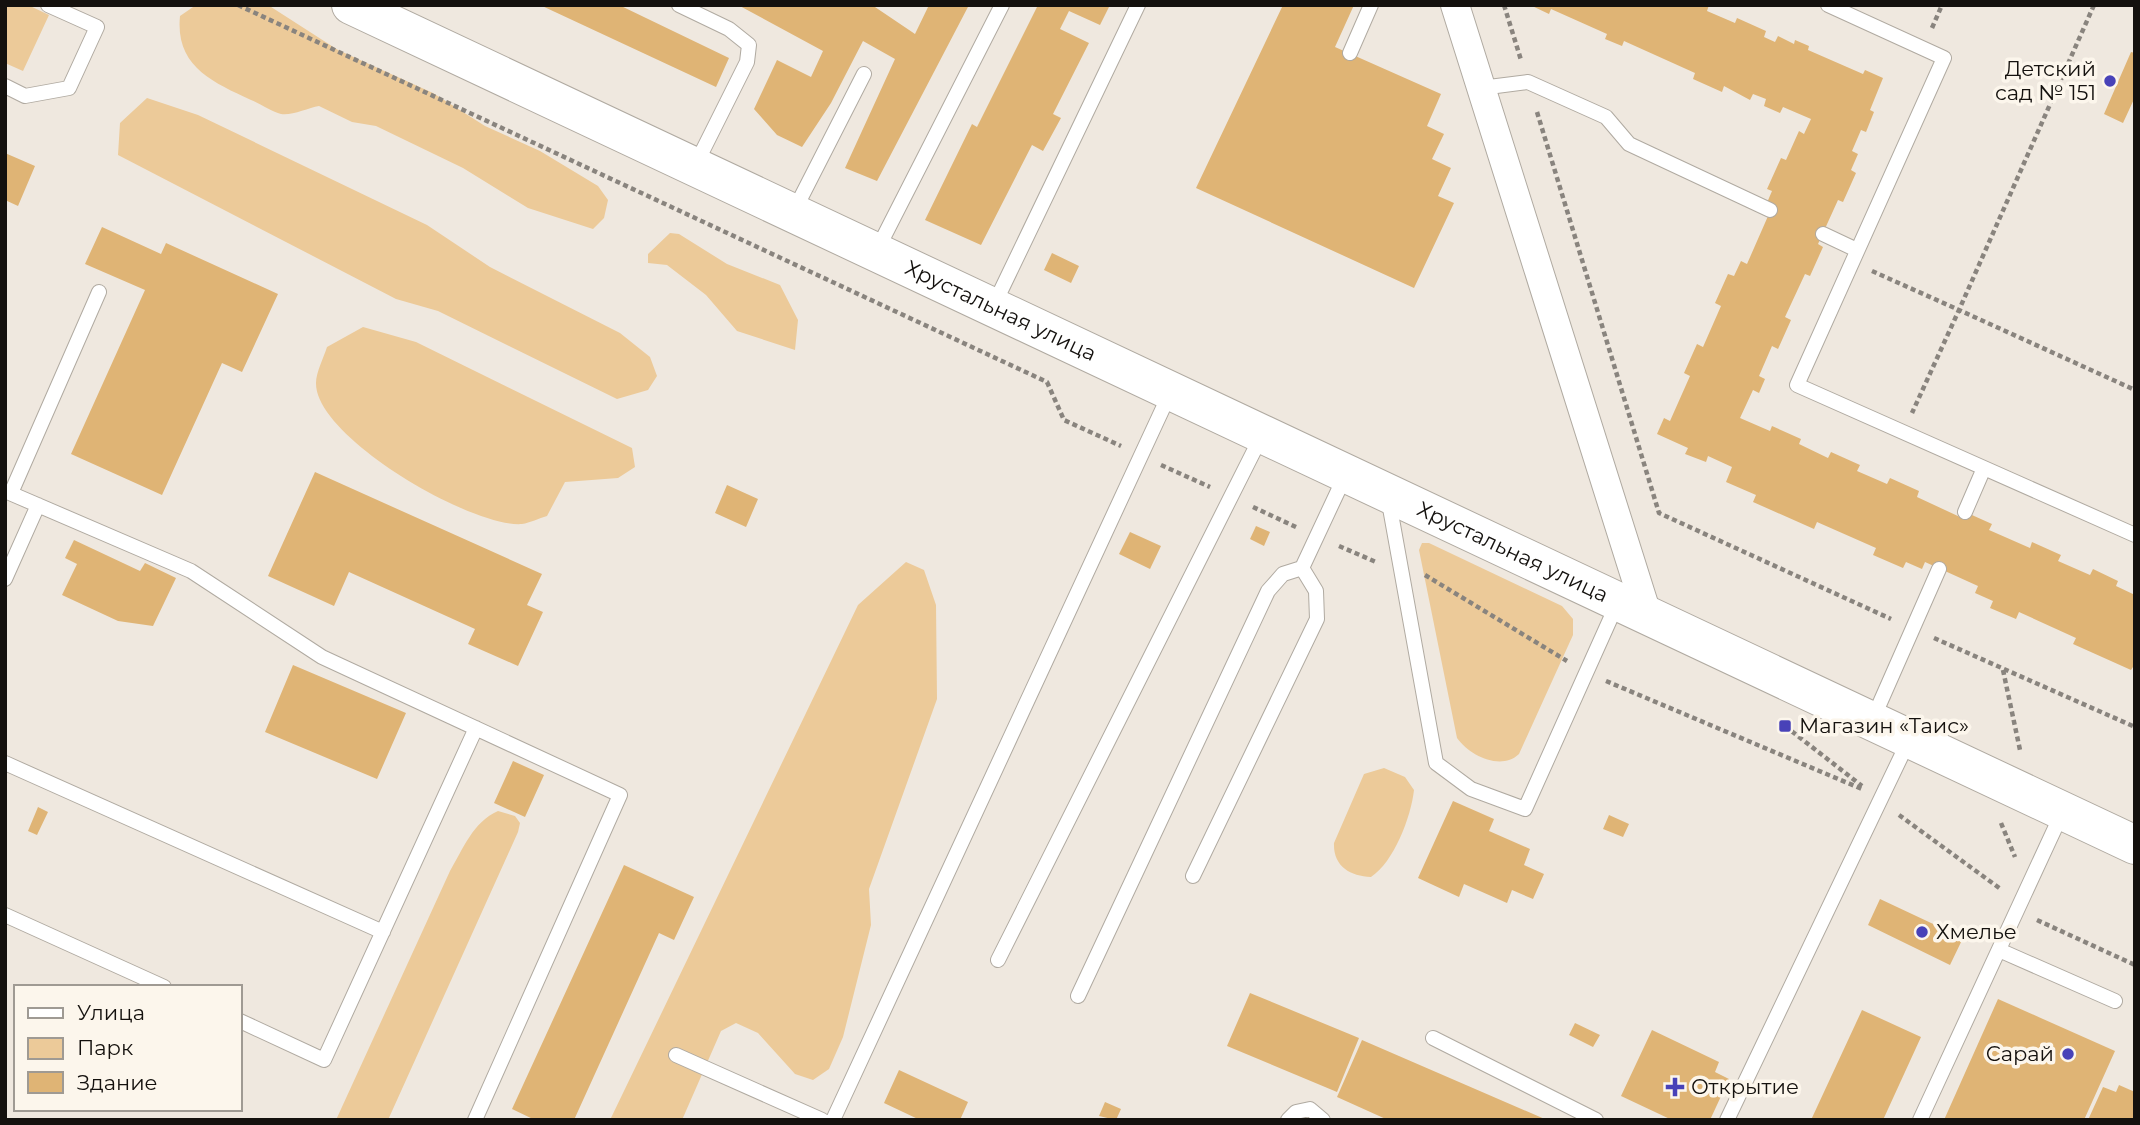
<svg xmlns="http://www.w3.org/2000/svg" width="2140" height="1125" viewBox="0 0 2140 1125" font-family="Montserrat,sans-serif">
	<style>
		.green { fill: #ecca99 }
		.building { fill: #dfb475 }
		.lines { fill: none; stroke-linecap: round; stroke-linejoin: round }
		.lane-casing { stroke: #b0aaa1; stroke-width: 16 }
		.street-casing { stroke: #b0aaa1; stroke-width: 30 }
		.secondary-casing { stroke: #b0aaa1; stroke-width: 40 }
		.path { stroke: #89847e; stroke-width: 4.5; stroke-dasharray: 5 3.5; stroke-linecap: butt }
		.lane { stroke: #fff; stroke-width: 14 }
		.street { stroke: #fff; stroke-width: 28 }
		.secondary { stroke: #fff; stroke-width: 38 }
		.poi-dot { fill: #4842b8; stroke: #fcf6ec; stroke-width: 2.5 }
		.labels { text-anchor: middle; stroke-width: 7; stroke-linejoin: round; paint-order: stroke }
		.poi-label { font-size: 21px; fill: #14110e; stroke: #fcf6ec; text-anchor: start }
		.street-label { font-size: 21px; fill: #14110e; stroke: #fcf6ec }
	</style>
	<rect width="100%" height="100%" fill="#efe8df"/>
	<path class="green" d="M5 5H28L49 15 23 71 5 63Z
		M196 5H268L338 50 433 93 485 126 540 151 598 186 608 200 604 218 593 229 528 208 463 168 376 126 352 122 319 106C308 108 291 116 281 114 272 112 261 104 251 100 212 82 175 66 180 16Z
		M147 98 198 115 427 225 490 267 620 333 650 357 657 376 648 390 617 399 438 311 396 299 118 155 120 123Z
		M670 233 679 234 727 264 780 285 798 320 795 350 737 331 706 295 667 265 648 263V254Z
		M363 327 416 342 632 448 635 467 618 478 565 482 547 516C539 518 530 523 522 524 472 528 315 437 316 383 316 372 324 357 327 347Z
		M1422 543H1429L1562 606 1573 619V635L1519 754C1501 771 1470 756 1457 738L1419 550Z
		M906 562 924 570 936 605 937 699 869 889 871 925 843 1037 829 1069 813 1080 795 1074 758 1033 736 1023 721 1031 682 1120H610L858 605Z
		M1384 768 1405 777 1414 790C1411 817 1394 862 1371 877 1350 876 1333 866 1334 843L1364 774Z
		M498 811 515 816 520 823 518 832 388 1120H336L450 871C463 849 473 822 498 811Z"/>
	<path class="building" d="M540 5H619L729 58 716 87Z
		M738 5H872L915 34 929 5H969L877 181 845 168 895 59 863 41 831 103 802 147 777 135 754 109 777 60 811 77 823 51Z
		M1038 5H1110L1100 25 1069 11 1060 29 1089 43 1053 114 1061 118 1043 151 1032 145 981 245 925 220 972 124 977 127Z
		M1283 5H1354L1335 47 1441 94 1427 126 1444 134 1432 159 1451 168 1438 196 1454 203 1414 288 1196 188Z
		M1530 5H1709L1707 11 1735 23 1737 18 1766 31 1764 37 1775 42 1778 36 1794 44 1795 40 1809 46 1808 50 1863 74 1865 70 1883 78 1870 110 1874 112 1866 132 1861 130 1852 151 1858 154 1851 170 1856 173 1843 202 1838 200 1818 244 1823 247 1810 276 1805 274 1785 317 1791 320 1778 349 1772 346 1759 376 1765 379 1759 393 1753 390 1740 418 1770 431 1772 426 1801 439 1799 444 1828 458 1831 452 1860 465 1857 471 1887 484 1890 478 1919 491 1917 497 1960 517 1963 511 1992 524 1989 530 2030 548 2032 542 2061 555 2058 561 2090 575 2093 569 2118 581 2116 586 2135 595V664L2131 670 2073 644 2076 638 2019 612 2016 619 1990 608 1993 601 1975 593 1978 586 1925 562 1922 569 1906 562 1903 568 1873 555 1876 548 1817 522 1814 529 1753 502 1756 495 1726 482 1732 467 1708 456 1706 462 1685 454 1688 448 1657 434 1664 418 1670 421 1690 376 1684 373 1697 344 1703 347 1721 306 1715 303 1728 274 1734 276 1741 261 1747 264 1772 207 1766 205 1772 191 1767 189 1781 158 1786 160 1799 131 1804 134 1811 119 1783 107 1780 113 1764 106 1766 99 1753 94 1750 100 1724 86 1722 92 1693 79 1695 73 1624 41 1622 46 1605 39 1607 34 1551 9 1549 14Z
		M2131 52 2135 53V97L2123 123 2104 114Z
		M5 153 35 166 18 206 5 200Z
		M102 227 161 254 166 243 278 294 242 372 222 363 162 495 71 454 145 290 85 264Z
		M1052 253 1079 266 1071 283 1044 270Z
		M315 472 542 574 527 605 543 612 518 666 468 644 475 629 349 572 334 606 268 576Z
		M727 485 758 499 746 527 715 513Z
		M1256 526 1270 532 1264 546 1250 539Z
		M1130 532 1161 546 1150 569 1119 554Z
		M74 540 140 571 145 563 176 578 153 626 118 621 62 595 77 564 65 558Z
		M293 665 406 713 377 779 265 732Z
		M513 761 544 775 525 817 494 803Z
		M1453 801 1494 819 1489 831 1530 849 1524 865 1544 874 1533 899 1512 890 1507 903 1464 884 1459 897 1418 878Z
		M38 807 48 812 37 835 28 831Z
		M1609 815 1629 824 1623 837 1603 829Z
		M624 865 694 897 674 940 659 933 574 1120H535L512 1109Z
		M1880 899 1963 938 1950 965 1868 925Z
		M1250 993 1359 1038 1337 1092 1227 1046Z
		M1998 999 2115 1051 2084 1120H1944Z
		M1862 1010 1921 1037 1883 1120H1811Z
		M1575 1023 1600 1035 1593 1047 1569 1035Z
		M1652 1030 1719 1062 1715 1072 1729 1079 1710 1120H1672L1621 1096Z
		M1362 1040 1547 1120H1388L1337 1097Z
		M899 1070 968 1102 960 1120H920L884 1103Z
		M2119 1085 2135 1092V1120H2088L2103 1087 2116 1092Z
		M1105 1102 1121 1109 1116 1120 1099 1116Z"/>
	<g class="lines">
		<g class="lane-casing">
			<path id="lane" d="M679 5 729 29 749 45 747 62 695 166
				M1828 5 1944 58 1797 385 2135 535
				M1350 53 1371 5
				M5 86 25 96 69 88 97 27 48 5
				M1481 88 1528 82 1606 117 1629 144 1770 210
				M793 213 864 74
				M1823 234 1857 250
				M877 250 1002 5
				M993 307 1138 5
				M5 491 191 571 322 657 620 795 475 1120
				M11 493 99 292
				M1388 497 1436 763 1471 789 1525 809 1617 604
				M1965 512 1984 468
				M5 579 38 505
				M1872 721 1939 569
				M5 763 383 932
				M1193 876 1317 619 1316 591 1302 568 1345 476
				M5 915 164 987
				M1999 950 2115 1001
				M998 960 1261 437
				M1078 996 1268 591 1283 574 1302 568
				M240 1021 324 1060 476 728
				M1433 1038 1596 1120
				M676 1055 822 1120
				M833 1120 1170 393
				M1288 1120 1296 1112 1310 1109 1323 1120
				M1727 1120 1908 742
				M1920 1120 2062 813"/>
		</g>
		<g class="street-casing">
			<path id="street" d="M1455 5 1648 617"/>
		</g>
		<g class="secondary-casing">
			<g id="secondary">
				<path id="s1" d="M351 5 2135 845"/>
			</g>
		</g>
		<path class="path" d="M238 5 1047 382 1064 420 1121 446
			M1504 5 1521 60
			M2094 5 1959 310 2135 390
			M1932 28 1942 5
			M1537 112 1659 513 1891 619
			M1872 271 1959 310 1912 413
			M1161 465 1210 487
			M1253 507 1296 527
			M1339 546 1376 562
			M1425 575 1567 661
			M1934 638 2135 727
			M2003 670 2020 750
			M1606 681 1862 789
			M1785 726 1862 786
			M1899 815 2002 890
			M2001 823 2015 857
			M2037 920 2135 965"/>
		<use href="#lane" class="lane"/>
		<use href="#street" class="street"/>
		<use href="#secondary" class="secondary"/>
	</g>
	<g class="poi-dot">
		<circle cx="2110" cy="81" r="7"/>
		<rect x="1778" y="719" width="14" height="14" rx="3.5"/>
		<circle cx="1922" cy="932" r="7"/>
		<circle cx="2068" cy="1054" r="7"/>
		<path d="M1671.5 1076.5h7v7h7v7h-7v7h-7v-7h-7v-7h7z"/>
	</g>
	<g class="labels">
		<g class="poi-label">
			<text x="2096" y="76" text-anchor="end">Детский<tspan x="2096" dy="24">сад № 151</tspan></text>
			<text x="1799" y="733">Магазин «Таис»</text>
			<text x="1936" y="939">Хмелье</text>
			<text x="2054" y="1061" text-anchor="end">Сарай</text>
			<text x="1691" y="1094">Открытие</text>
		</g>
		<g class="street-label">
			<text dy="7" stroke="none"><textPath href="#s1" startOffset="718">Хрустальная улица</textPath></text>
			<text dy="7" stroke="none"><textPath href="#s1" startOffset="1284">Хрустальная улица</textPath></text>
		</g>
	</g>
	<rect width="2140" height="1125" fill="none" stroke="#14110e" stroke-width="14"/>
	<rect x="14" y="985" width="228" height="126" fill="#fcf6ec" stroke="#9f9a93" stroke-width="2"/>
	<rect x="28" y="1008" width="35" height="10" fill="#ffffff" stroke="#9f9a93" stroke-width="2"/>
	<text x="77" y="1020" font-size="21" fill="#14110e">Улица</text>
	<rect x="28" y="1038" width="35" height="21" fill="#ecca99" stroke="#9f9a93" stroke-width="2"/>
	<text x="77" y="1055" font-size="21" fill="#14110e">Парк</text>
	<rect x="28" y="1072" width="35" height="21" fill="#dfb475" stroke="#9f9a93" stroke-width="2"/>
	<text x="77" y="1090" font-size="21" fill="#14110e">Здание</text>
</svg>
